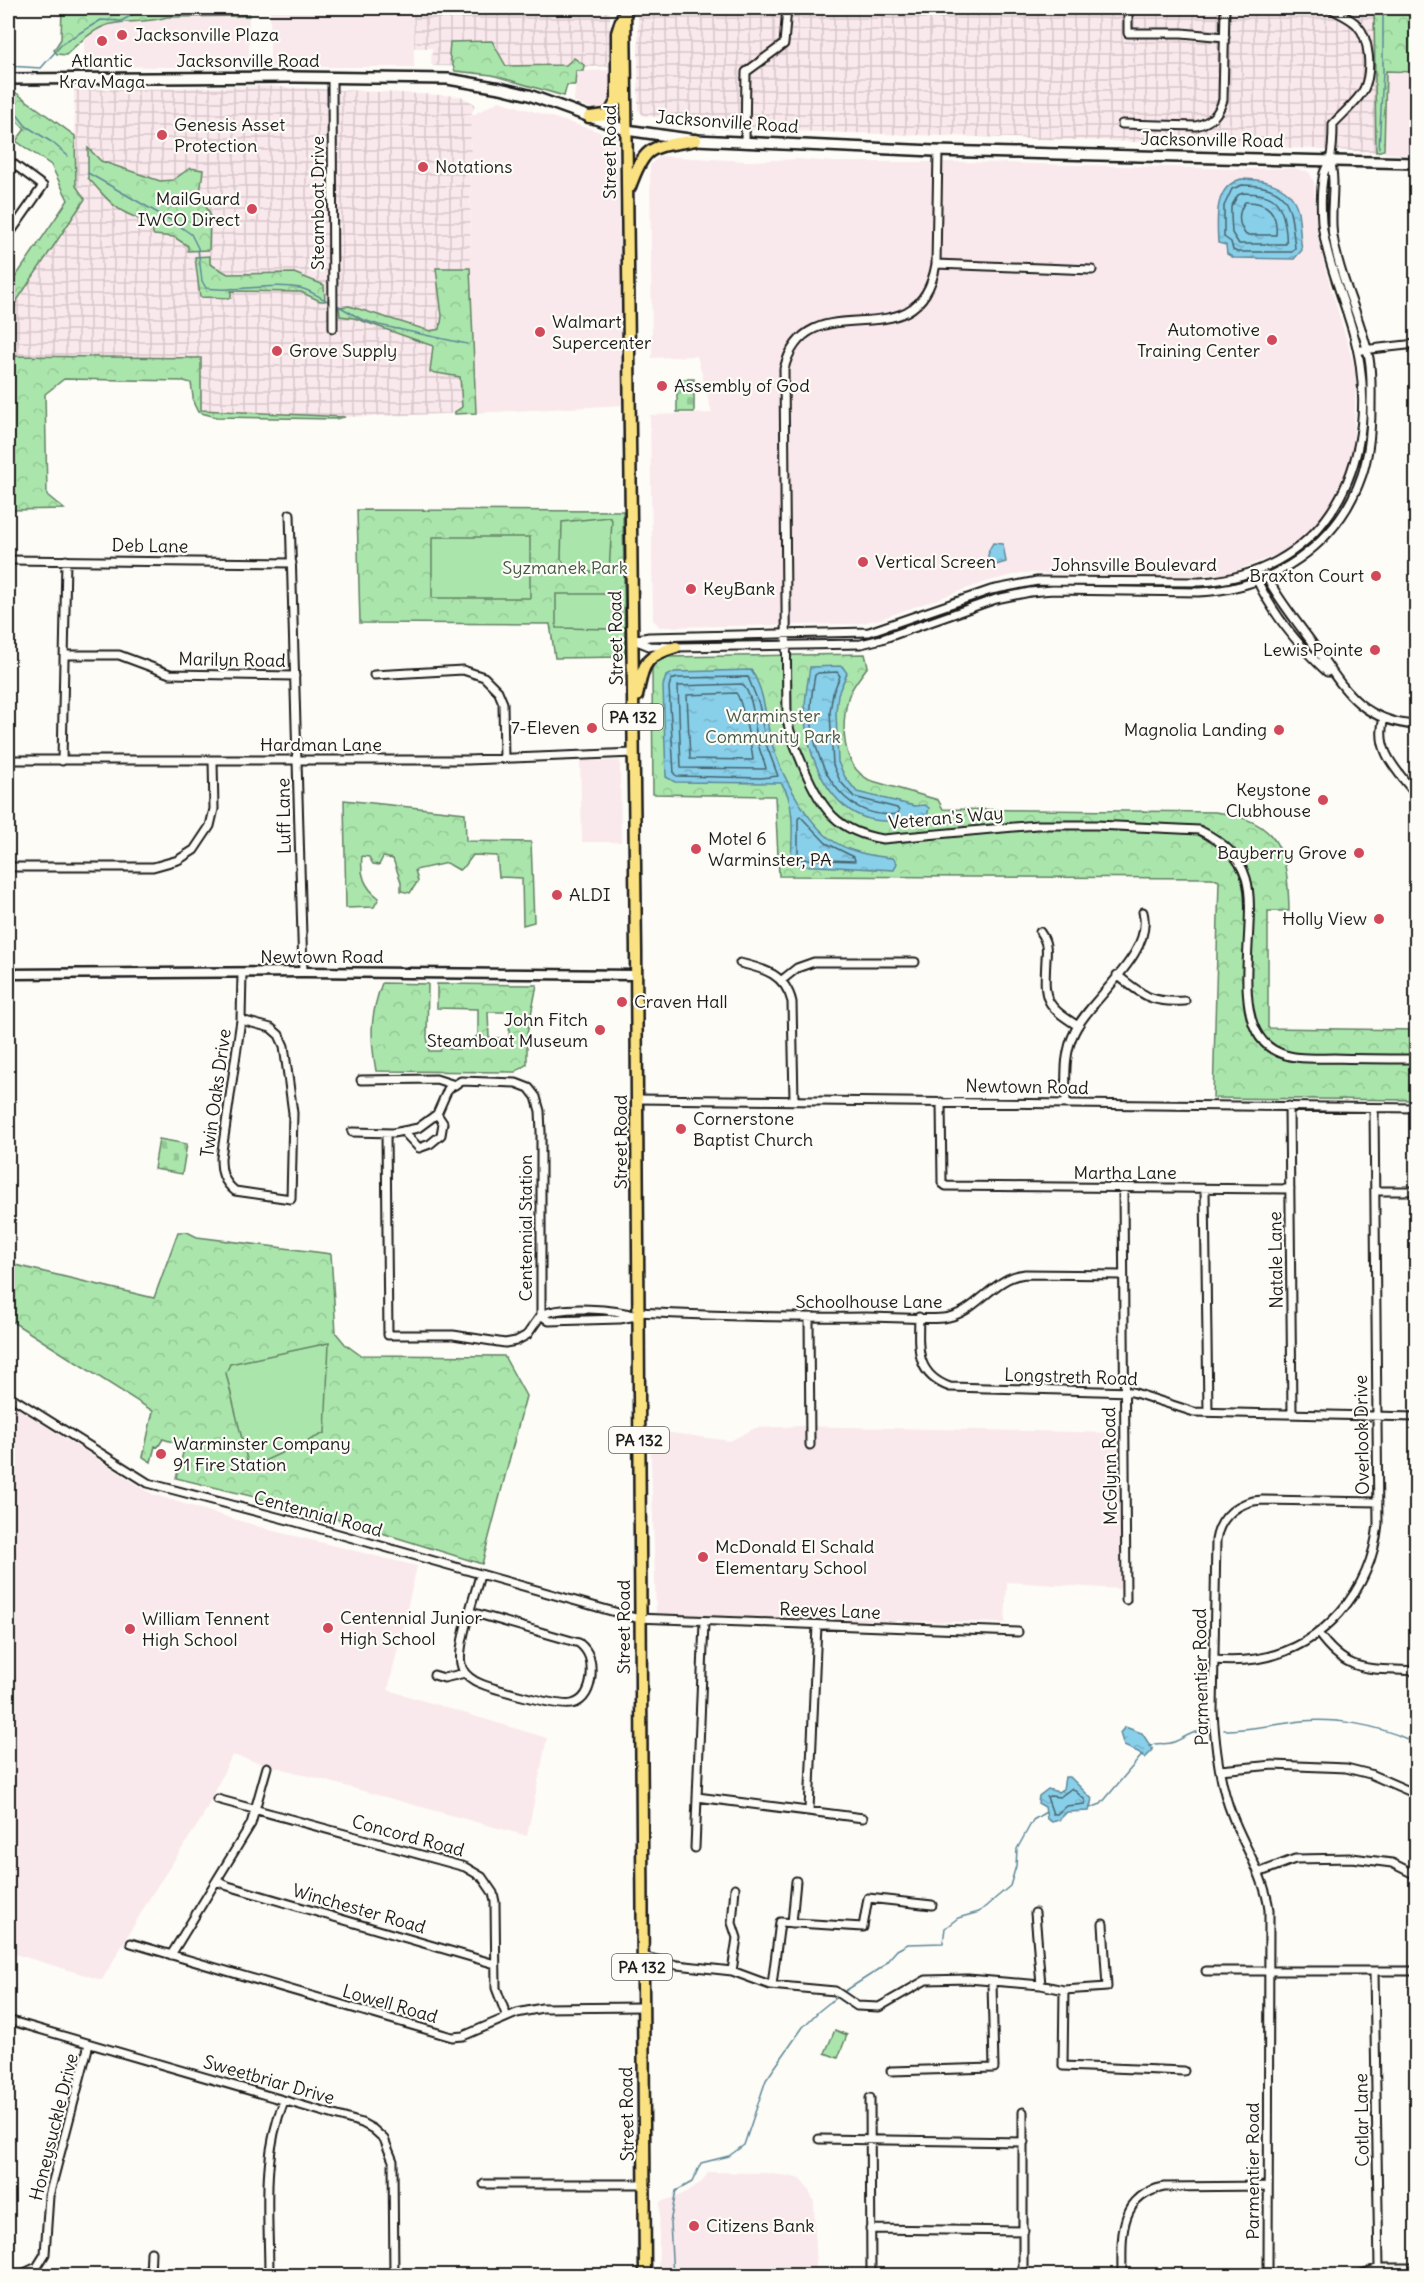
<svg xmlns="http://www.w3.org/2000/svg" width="1424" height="2283" viewBox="0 0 1424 2283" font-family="Delius,sans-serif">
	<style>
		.built { fill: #fae9ec }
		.industrial { fill: url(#industrial-grid) }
		.forest { fill: url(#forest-crowns); stroke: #638164; stroke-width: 1.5; fill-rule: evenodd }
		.cemetery { fill: url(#cemetery-stones); stroke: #638164; stroke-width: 1.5 }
		.garden { fill: #aae6ac; stroke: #638164; stroke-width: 1.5 }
		.water { fill: url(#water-ripples); stroke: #5d8797; stroke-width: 1.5 }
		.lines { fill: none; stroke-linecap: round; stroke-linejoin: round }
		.shore { stroke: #47646e; stroke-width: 1.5 }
		.stream { stroke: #5d8797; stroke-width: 1.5 }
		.minor-casing { stroke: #1c1c1c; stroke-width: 11 }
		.tertiary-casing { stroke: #1c1c1c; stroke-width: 13 }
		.secondary-casing { stroke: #1c1c1c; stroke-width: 14 }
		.primary-casing { stroke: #1c1c1c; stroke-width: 15 }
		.minor { stroke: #fdfcf7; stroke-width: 7 }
		.tertiary { stroke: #fdfcf7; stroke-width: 8 }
		.secondary { stroke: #fdfcf7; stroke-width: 9 }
		.primary { stroke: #fae181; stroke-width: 10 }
		.poi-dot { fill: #d1495b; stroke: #fdfcf7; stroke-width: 2 }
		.labels { text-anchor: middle; stroke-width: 4.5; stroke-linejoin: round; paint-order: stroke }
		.shield { fill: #fdfcf7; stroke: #605f5e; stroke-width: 1.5 }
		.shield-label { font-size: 16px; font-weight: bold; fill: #1c1c1c }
		.poi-label { font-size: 18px; fill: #1c1c1c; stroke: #fdfcf7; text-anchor: start }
		.street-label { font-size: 18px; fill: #1c1c1c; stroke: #fdfcf7 }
		.park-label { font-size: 18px; fill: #475947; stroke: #fdfcf7 }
	</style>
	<defs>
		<pattern id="industrial-grid" width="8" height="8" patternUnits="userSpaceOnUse" patternTransform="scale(1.5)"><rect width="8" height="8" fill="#fae9ec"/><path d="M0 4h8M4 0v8" fill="none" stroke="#d6c7ca"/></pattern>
		<pattern id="forest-crowns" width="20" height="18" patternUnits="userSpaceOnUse" patternTransform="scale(1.5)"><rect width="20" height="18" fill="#aae6ac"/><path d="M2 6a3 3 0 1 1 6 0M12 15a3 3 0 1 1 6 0" fill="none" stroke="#92c593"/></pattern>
		<pattern id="cemetery-stones" width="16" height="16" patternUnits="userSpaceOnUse" patternTransform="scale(1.5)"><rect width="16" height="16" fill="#aae6ac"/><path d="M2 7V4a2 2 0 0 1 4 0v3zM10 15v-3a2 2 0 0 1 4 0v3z" fill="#92c593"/></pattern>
		<pattern id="water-ripples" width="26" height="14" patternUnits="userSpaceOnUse" patternTransform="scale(1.5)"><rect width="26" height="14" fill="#88cfe9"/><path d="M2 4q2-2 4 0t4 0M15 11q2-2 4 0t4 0" fill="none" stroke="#75b1c7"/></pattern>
	</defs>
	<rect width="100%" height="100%" fill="#fdfcf7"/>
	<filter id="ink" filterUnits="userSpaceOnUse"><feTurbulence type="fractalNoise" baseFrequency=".0167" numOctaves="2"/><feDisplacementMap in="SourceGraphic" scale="12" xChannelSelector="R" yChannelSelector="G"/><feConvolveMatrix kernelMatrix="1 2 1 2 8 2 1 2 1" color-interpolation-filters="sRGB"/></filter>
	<g filter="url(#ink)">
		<path class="built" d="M270 8H413L414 67H270Z
			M249 16V68L84 66V42L95 29 110 24 157 20 167 17Z
			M615 70V97L606 111 600 112 574 102 576 71Z
			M1386 71 1416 72V155L1384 153Z
			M499 101 617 137 625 405 476 413 470 268 471 116Z
			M660 156 748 161 798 159 835 162H962L1247 169 1294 168 1309 172 1314 182 1317 231 1325 268 1354 365 1356 384 1353 448 1344 478 1329 506 1315 524 1299 539 1281 553 1227 574 1165 576 1021 573 986 582 880 619 857 624 660 627 653 620 650 415 712 413 697 356 652 358 650 165Z
			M580 761H620L621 842H582Z
			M8 1402 152 1494 270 1530 417 1566 388 1690 547 1738 527 1836 232 1755 202 1818 152 1894 102 1980 8 1952Z
			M802 1426 1122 1433 1120 1589 1007 1582 1005 1623 725 1617 656 1613 650 1430 730 1441 755 1428Z
			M708 2172 764 2173 789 2176 800 2179 808 2189 814 2202 816 2275H658L660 2202 681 2195 695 2187 703 2181Z"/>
		<path class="industrial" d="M413 8H610L611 66 568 68 434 66 431 64 432 48H414Z
			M638 8H1374L1376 152 1231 145 721 129 708 121 644 116 638 110Z
			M264 86 461 96 475 104 471 116 470 268 476 413 345 417 201 410 200 358 8 356V314L85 200 76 186 74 90Z"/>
		<path class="forest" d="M62 8H108L121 11 129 8H249V16L167 17C149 23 130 20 111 24 96 27 76 45 66 55L57 54 54 50 61 39Z
			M1374 8H1416V72L1386 71 1384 150 1376 152Z
			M492 41 506 66 566 65 574 58 584 65 583 71H576L575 85H567L564 96 492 75 455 71 449 55 450 42Z
			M8 87 75 136 76 186 85 199 8 314V288L68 200 51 165 16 141 25 129 8 113Z
			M88 148 101 161 160 181 173 180 190 168 203 170 200 194 210 214 209 250 188 251V246L174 237 154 235C148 220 137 219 124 212 110 205 99 189 88 178Z
			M210 256V264L228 274 294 273 324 285 325 301H320L301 292 231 291V298L200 297 195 257Z
			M436 268H470L476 413 455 414V412L462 407 460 377 430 372 433 346 354 318 340 316 339 307 349 306 430 331 440 329 442 316Z
			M8 356 201 358V410L345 417 335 419 216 417 198 412 194 404 191 383 184 381 64 379 45 394 47 495 64 509 8 510Z
			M357 510 623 511 625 657 555 658 550 624 360 623Z
			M865 654 868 666C862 675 851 687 848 698 841 726 841 765 869 780L938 800 943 809 1215 812C1280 820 1288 852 1289 911H1268V1028L1416 1030V1100L1213 1098 1219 881 1212 878 779 876 775 796 653 794 652 670 655 660 664 657Z
			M344 800 465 813 466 841 531 842 534 922 523 925 522 878 499 877 497 856 473 855 465 866 459 870 447 863 415 870 418 881 410 893 401 891V882L393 859 383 857 379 865 373 864 369 857 362 856C360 874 364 887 379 898L374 907 346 908Z
			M382 983 428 984 427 1036 429 1051H440L442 1046H448L449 1049H459L460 1046H466L478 1035V1009L437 1008V984L537 985 527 1034V1064L515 1072 376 1071C370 1037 370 1015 382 983ZM488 1012H510L509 1038H489Z
			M178 1232H187L197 1237 331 1254 336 1333 345 1344 360 1355 504 1356 526 1396 482 1564 304 1509 176 1478 185 1446 163 1439 158 1447 155 1446 151 1462 143 1457 153 1411 8 1319V1259L11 1264 154 1298Z"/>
		<path class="cemetery" d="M677 379H694V412H677Z
			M159 1139 187 1144 182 1174 154 1169Z"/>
		<path class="garden" d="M609 517 612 520 609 573 571 571 561 559 562 522Z
			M432 537H530V598H432Z
			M556 594H614V629L556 628Z
			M329 1343 325 1433 249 1468 226 1373 230 1364Z
			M835 2030 847 2035 838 2058 825 2053Z"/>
		<path class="water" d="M1241 179C1264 179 1293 185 1298 212 1300 224 1300 238 1302 250L1294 259 1234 258 1227 254 1226 245 1218 243C1217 220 1213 187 1241 179Z
			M993 543 1003 544 1006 562 986 568 989 550Z
			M842 666 847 673 838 694 836 712 838 762 845 777 857 792 915 806 925 805 929 808 927 816C907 819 883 825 863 817 824 802 804 747 805 709 805 695 808 681 810 667Z
			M751 670C765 691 765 716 771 740 779 771 804 818 829 838 847 852 871 856 893 858L897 863 894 870 796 865 791 861C792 839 796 801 781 783L675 782 666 777 663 686 666 676 675 672Z
			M1125 1727 1142 1733 1153 1750 1145 1758 1138 1752 1124 1746 1120 1733Z
			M1065 1777H1070L1092 1799 1089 1811 1067 1812 1059 1820 1052 1822 1047 1819 1045 1807 1038 1803 1039 1796 1048 1789 1058 1792 1063 1789Z"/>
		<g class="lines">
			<path class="shore" d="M1242 185C1292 185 1290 206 1295 248L1292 252H1237L1233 250 1231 242 1224 237V206L1232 189Z
				M1243 193C1270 193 1281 198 1285 226 1286 232 1287 238 1286 244H1239L1232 233 1231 216V207L1238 195Z
				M1245 202C1268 201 1278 213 1276 235H1246C1238 225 1237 213 1245 202Z
				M837 672 840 676 833 693 830 712 833 765 840 781 854 797 897 808 899 811 897 814C840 822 810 757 811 708 811 697 813 686 815 675L818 673Z
				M748 677 759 704 766 744 778 776 761 778 677 776 674 774 669 687 671 680 677 678Z
				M742 684C756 698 753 728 759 747 761 755 765 762 766 769L681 768 678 686Z
				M736 693C742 699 752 750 753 760L690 759 687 695Z
				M800 816 826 843 854 857 855 861 798 859V819Z
				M1072 1788 1085 1800V1804L1066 1806 1057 1814H1053L1047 1797 1050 1796 1060 1797Z"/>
			<path class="stream" d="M8 66 41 68 63 43 101 20 121 21 145 8
				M8 103 26 126 53 143 68 156
				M1379 148 1383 71V8
				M88 173 172 221 191 234 198 248 202 281 206 288C236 293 269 282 300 288 310 290 320 298 330 302
				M337 305 361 319 379 325 467 344
				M1224 1730C1250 1730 1276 1724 1302 1721 1336 1718 1376 1725 1407 1739
				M1150 1746C1158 1741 1165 1746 1174 1742 1189 1736 1188 1732 1206 1731
				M1090 1808 1101 1804 1143 1754
				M842 1993 881 1968 897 1950 908 1944 943 1943 945 1928 958 1918 979 1912 1010 1886 1016 1866 1017 1849 1033 1820 1046 1812
				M673 2276 670 2223 676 2191 692 2182 701 2163 729 2156 744 2145 766 2080 803 2027 819 2011 839 1995"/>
			<g class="minor-casing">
				<path id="minor" d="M1128 8V33H1182L1225 37
					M332 77 333 328
					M1122 124 1196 126C1211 122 1218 115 1223 100L1225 8
					M745 143 746 72 784 44 787 8
					M938 151 936 264C918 367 808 277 784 369L787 720C791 737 797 752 804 768 821 808 837 832 883 839L1037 825H1096L1199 830C1220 840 1239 855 1246 878 1260 923 1223 1031 1280 1053 1297 1060 1316 1058 1334 1058 1361 1059 1389 1059 1416 1059
					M8 160 43 186 8 236
					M936 264 1092 270
					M1362 350 1416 344
					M290 514 303 972
					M8 560 292 563
					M1266 575C1277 598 1295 619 1310 640 1341 683 1357 721 1416 725
					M1256 578C1273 615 1298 645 1327 672
					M632 640 649 637 869 632 991 590 1037 581 1200 582C1319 575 1376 476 1360 364 1353 316 1328 272 1322 223 1321 208 1321 187 1324 173 1325 169 1328 165 1330 160 1333 149 1333 136 1333 124 1342 114 1358 101 1364 89 1372 72 1370 39 1357 25 1351 18 1338 13 1330 8
					M634 640 649 646 676 647 861 644 882 639 996 599 1030 592 1053 590 1199 592C1271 589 1338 546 1362 475 1369 454 1371 431 1371 408 1371 391 1372 375 1369 358 1361 317 1339 278 1333 236 1329 211 1337 184 1330 160
					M65 655H119L170 674 295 676
					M374 675 463 670 484 677 498 691 503 703 504 759
					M1384 718C1374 751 1398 771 1416 795
					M8 760H468L634 753
					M62 761 66 560
					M8 867H153L178 860 194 850 210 826 214 809 213 761
					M1040 932C1047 942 1047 948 1046 959 1044 999 1043 1004 1078 1026
					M740 963C765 969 785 974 792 1002L794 1100
					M1117 975C1144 996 1150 1003 1185 1001
					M782 980 797 968 814 962H915
					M241 1020 271 1028 279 1035 284 1046 293 1113 291 1199 235 1191C223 1181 221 1172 221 1158L241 1020 242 973
					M361 1080 436 1079 455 1085
					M637 1099 1416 1108
					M941 1102 942 1183 946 1186 1290 1189
					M1066 1104C1066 1079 1063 1054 1075 1031 1092 996 1154 955 1143 912
					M1289 1106 1292 1414
					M403 1131 419 1148 430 1144 441 1135 443 1123 437 1114
					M352 1132 393 1133 418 1128 437 1114 448 1089 461 1081 516 1083 529 1088 536 1097 540 1111 541 1132V1315L527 1335 516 1341 505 1343 453 1335H388L386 1133
					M1123 1188 1126 1600
					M1205 1189 1208 1412
					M1375 1191H1416
					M638 1312C714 1316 790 1318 866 1317 891 1317 918 1320 943 1318 976 1315 992 1277 1025 1274L1123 1275
					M541 1315C563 1305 615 1309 638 1316
					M541 1315 549 1321 620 1319 636 1316
					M919 1317C918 1349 916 1375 950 1387L1132 1392 1194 1412 1416 1417
					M809 1318 810 1445
					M8 1395 148 1483 296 1522 636 1618 1018 1632
					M471 1612 579 1643C590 1652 592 1662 591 1676 590 1688 585 1701 572 1704 558 1707 488 1688 475 1681 468 1677 462 1671 461 1664 457 1646 475 1595 480 1575
					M1318 1633C1348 1675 1370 1668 1416 1671
					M1214 1660C1228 1661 1242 1661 1256 1659 1324 1648 1371 1591 1378 1524L1374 1108
					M434 1675 444 1678 465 1673
					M1220 1770 1273 1765 1346 1768 1370 1774 1416 1794
					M697 1797 863 1818
					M217 1799 465 1867 482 1877 493 1893 495 1902 496 1988 507 2017
					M809 1810 817 1625
					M695 1848 704 1622
					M1258 1873 1295 1859 1352 1858 1392 1863 1416 1875
					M217 1881 228 1886 495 1964
					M1035 1913 1041 1985
					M792 1923 796 1881
					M131 1943 452 2037 463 2036 517 2013 542 2008 643 2007
					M171 1955 251 1824 267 1767
					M642 1956 677 1965 732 1971 770 1985 835 1991 857 2006 879 2007 926 1980 968 1979 1041 1985 1064 1990 1107 1987 1103 1924
					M732 1971 737 1938 732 1923 735 1888
					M1206 1971H1416
					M1374 1971 1379 2268
					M772 1985 780 1922 863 1927 868 1898 932 1905
					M1064 1990 1063 2066 1184 2071
					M8 2020 362 2123 373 2129 384 2139 393 2161 394 2276
					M891 2071 994 2068 992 1982
					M870 2098 871 2276
					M1023 2112V2276
					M819 2139 1024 2142
					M484 2184H645
					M870 2229 1024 2231
					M18 2276 37 2267 45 2254 49 2196 89 2044
					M150 2276 151 2252
					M269 2276C269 2216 261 2157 284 2101
					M1122 2276C1122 2239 1117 2196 1164 2187L1268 2186
					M1268 2276 1269 1910C1265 1876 1244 1847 1232 1815 1219 1783 1215 1746 1213 1711L1216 1540C1220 1516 1239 1501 1262 1500L1378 1502
					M1356 2276 1379 2268H1416"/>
			</g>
			<g class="tertiary-casing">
				<path id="tertiary" d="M8 974 303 972 636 975"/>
			</g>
			<g class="secondary-casing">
				<path id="secondary" d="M8 79 295 77 448 79 500 88 529 95 626 130 696 140 934 151 1416 163"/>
			</g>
			<g class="primary-casing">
				<path id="primary" d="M625 8 636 951 645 2276
					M589 117 606 115 611 111 617 100V33L622 17
					M630 187C646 142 652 148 696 140
					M637 696C644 665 642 657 676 647"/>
			</g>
			<use href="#minor" class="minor"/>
			<use href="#tertiary" class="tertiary"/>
			<use href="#secondary" class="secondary"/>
			<use href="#primary" class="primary"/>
		</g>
	</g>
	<g class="poi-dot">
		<circle cx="122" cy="35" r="6"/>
		<circle cx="102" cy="41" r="6"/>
		<circle cx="162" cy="135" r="6"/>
		<circle cx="423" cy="167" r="6"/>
		<circle cx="252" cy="209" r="6"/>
		<circle cx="540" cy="332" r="6"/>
		<circle cx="1272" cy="340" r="6"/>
		<circle cx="277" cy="351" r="6"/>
		<circle cx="662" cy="386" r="6"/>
		<circle cx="863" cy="562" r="6"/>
		<circle cx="1376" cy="576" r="6"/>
		<circle cx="691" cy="589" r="6"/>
		<circle cx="1375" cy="650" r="6"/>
		<circle cx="592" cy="728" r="6"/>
		<circle cx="1279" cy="730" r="6"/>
		<circle cx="1323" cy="800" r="6"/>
		<circle cx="696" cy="849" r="6"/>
		<circle cx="1359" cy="853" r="6"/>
		<circle cx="557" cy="895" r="6"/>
		<circle cx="1379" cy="919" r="6"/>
		<circle cx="622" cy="1002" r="6"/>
		<circle cx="600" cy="1030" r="6"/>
		<circle cx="681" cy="1129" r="6"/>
		<circle cx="161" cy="1454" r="6"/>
		<circle cx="703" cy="1557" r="6"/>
		<circle cx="328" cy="1628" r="6"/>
		<circle cx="130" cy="1629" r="6"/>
		<circle cx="694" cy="2226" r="6"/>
	</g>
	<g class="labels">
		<g class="shield">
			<rect x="603" y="704" width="60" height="26" rx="4.5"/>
			<rect x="609" y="1427" width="60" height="26" rx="4.5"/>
			<rect x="612" y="1954" width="60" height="26" rx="4.5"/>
		</g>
		<g class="shield-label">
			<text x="633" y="723">PA 132</text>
			<text x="639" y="1446">PA 132</text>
			<text x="642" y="1973">PA 132</text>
		</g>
		<g class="poi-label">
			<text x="134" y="41">Jacksonville Plaza</text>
			<text x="102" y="67" text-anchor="middle">Atlantic<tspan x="102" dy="21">Krav Maga</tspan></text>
			<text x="174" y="131">Genesis Asset<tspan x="174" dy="21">Protection</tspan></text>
			<text x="435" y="173">Notations</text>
			<text x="240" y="205" text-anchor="end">MailGuard<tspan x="240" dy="21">IWCO Direct</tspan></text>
			<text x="552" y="328">Walmart<tspan x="552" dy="21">Supercenter</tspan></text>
			<text x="1260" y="336" text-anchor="end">Automotive<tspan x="1260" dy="21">Training Center</tspan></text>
			<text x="289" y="357">Grove Supply</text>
			<text x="674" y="392">Assembly of God</text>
			<text x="875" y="568">Vertical Screen</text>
			<text x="1364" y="582" text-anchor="end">Braxton Court</text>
			<text x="703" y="595">KeyBank</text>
			<text x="1363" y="656" text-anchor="end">Lewis Pointe</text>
			<text x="580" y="734" text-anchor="end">7-Eleven</text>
			<text x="1267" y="736" text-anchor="end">Magnolia Landing</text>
			<text x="1311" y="796" text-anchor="end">Keystone<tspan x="1311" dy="21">Clubhouse</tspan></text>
			<text x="708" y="845">Motel 6<tspan x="708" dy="21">Warminster, PA</tspan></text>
			<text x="1347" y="859" text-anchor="end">Bayberry Grove</text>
			<text x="569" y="901">ALDI</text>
			<text x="1367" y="925" text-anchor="end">Holly View</text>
			<text x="634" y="1008">Craven Hall</text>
			<text x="588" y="1026" text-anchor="end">John Fitch<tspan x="588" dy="21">Steamboat Museum</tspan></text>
			<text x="693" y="1125">Cornerstone<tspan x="693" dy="21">Baptist Church</tspan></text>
			<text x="173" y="1450">Warminster Company<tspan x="173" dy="21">91 Fire Station</tspan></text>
			<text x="715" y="1553">McDonald El Schald<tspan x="715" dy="21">Elementary School</tspan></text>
			<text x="340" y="1624">Centennial Junior<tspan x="340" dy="21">High School</tspan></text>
			<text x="142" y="1625">William Tennent<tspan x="142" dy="21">High School</tspan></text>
			<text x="706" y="2232">Citizens Bank</text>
		</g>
		<g class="street-label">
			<text x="248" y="67">Jacksonville Road</text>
			<text transform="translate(727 122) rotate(4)" y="6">Jacksonville Road</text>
			<text transform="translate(1212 140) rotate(1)" y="6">Jacksonville Road</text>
			<text transform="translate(610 152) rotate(-90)" y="6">Street Road</text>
			<text transform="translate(318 203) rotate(-90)" y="6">Steamboat Drive</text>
			<text transform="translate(150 546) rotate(1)" y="6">Deb Lane</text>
			<text x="1134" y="571">Johnsville Boulevard</text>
			<text transform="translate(616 638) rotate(-91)" y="6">Street Road</text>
			<text transform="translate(232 660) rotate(1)" y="6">Marilyn Road</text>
			<text x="321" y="751">Hardman Lane</text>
			<text transform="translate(284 816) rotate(-91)" y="6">Luff Lane</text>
			<text transform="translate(946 818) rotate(-5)" y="6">Veteran's Way</text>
			<text x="322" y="963">Newtown Road</text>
			<text transform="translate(1027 1087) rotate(1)" y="6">Newtown Road</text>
			<text transform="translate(216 1093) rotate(-82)" y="6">Twin Oaks Drive</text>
			<text transform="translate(621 1142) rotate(-90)" y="6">Street Road</text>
			<text x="1125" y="1179">Martha Lane</text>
			<text transform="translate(526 1228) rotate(-90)" y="6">Centennial Station</text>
			<text transform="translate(1276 1260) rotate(-91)" y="6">Natale Lane</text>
			<text x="869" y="1308">Schoolhouse Lane</text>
			<text transform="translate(1071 1377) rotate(2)" y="6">Longstreth Road</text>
			<text transform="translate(1362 1435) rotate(-91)" y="6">Overlook Drive</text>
			<text transform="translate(1110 1466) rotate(-91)" y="6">McGlynn Road</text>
			<text transform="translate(318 1514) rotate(15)" y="6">Centennial Road</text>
			<text transform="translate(830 1611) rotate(2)" y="6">Reeves Lane</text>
			<text transform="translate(624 1627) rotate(-90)" y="6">Street Road</text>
			<text transform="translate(1201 1677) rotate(-91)" y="6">Parmentier Road</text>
			<text transform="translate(408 1836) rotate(15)" y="6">Concord Road</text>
			<text transform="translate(359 1909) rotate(16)" y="6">Winchester Road</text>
			<text transform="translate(390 2004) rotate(16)" y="6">Lowell Road</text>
			<text transform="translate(269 2080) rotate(16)" y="6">Sweetbriar Drive</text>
			<text transform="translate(627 2114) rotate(-91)" y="6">Street Road</text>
			<text transform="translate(1362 2120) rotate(-91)" y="6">Cotlar Lane</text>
			<text transform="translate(54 2127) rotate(-76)" y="6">Honeysuckle Drive</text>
			<text transform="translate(1253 2171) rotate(-90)" y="6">Parmentier Road</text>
		</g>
		<g class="park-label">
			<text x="565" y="574">Syzmanek Park</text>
			<text x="773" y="722">Warminster<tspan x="773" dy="21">Community Park</tspan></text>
		</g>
	</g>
	<rect width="1424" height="2283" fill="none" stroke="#fdfcf7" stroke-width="30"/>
	<rect x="15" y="15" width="1394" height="2253" fill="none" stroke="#1c1c1c" stroke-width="2" filter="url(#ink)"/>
</svg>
